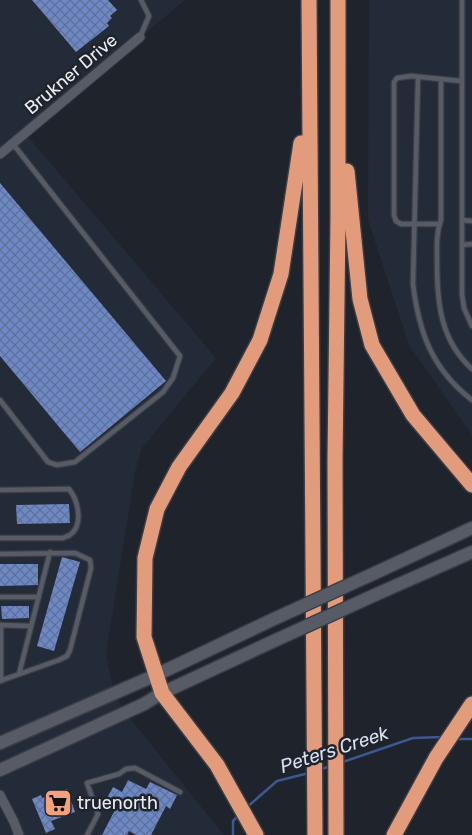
<svg xmlns="http://www.w3.org/2000/svg" width="472" height="835" viewBox="0 0 472 835" font-family="Rubik,sans-serif">
	<style>
		.built { fill: #242b38 }
		.lines { fill: none; stroke-linecap: round; stroke-linejoin: round }
		.stream { stroke: #3f5790; stroke-width: 2.5 }
		.building { fill: url(#building-cross-hatch) }
		.lane-casing { stroke: #3a3d45; stroke-width: 7 }
		.street-casing { stroke: #3a3d45; stroke-width: 11 }
		.secondary-casing { stroke: #3a3d45; stroke-width: 15 }
		.highway-casing { stroke: #3a3d45; stroke-width: 18 }
		.lane { stroke: #575b65; stroke-width: 4.5 }
		.street { stroke: #575b65; stroke-width: 9 }
		.secondary { stroke: #575b65; stroke-width: 12 }
		.highway { stroke: #e29c7b; stroke-width: 15 }
		.secondary-bridge-casing { stroke: #3a3d45; stroke-width: 15; stroke-linecap: butt }
		.secondary-bridge { stroke: #575b65; stroke-width: 12 }
		.labels { text-anchor: middle; stroke-width: 5; stroke-linejoin: round; paint-order: stroke }
		.street-label { font-size: 18px; fill: #e9ecf1; stroke: #1f232b }
		.poi-label { font-size: 18px; fill: #e9ecf1; stroke: #1f232b; text-anchor: start }
		.water-label { font-size: 19px; font-style: italic; fill: #d8e0f1; stroke: #1f232b }
	</style>
	<defs>
		<pattern id="building-cross-hatch" width="8" height="8" patternUnits="userSpaceOnUse" patternTransform="scale(1.25)"><rect width="8" height="8" fill="#6d88c5"/><path d="M0 0l8 8M0 8l8-8" fill="none" stroke="#5f7199"/></pattern>
	</defs>
	<rect width="100%" height="100%" fill="#1f232b"/>
	<path class="built" d="M0 0H185L25 133 216 358 142 448 135 472 106 654 114 693 125 712 224 835H0Z
		M369 0H472V435L409 345 368 220Z"/>
	<g class="lines">
		<path class="stream" d="M456 739H472
			M340 763 413 738 443 737
			M319 770 330 766
			M246 808 277 781 309 773
			M233 835V821L238 816"/>
	</g>
	<path class="building" d="M32 0H108L117 10 110 16 112 18 107 23 109 26 76 52Z
		M0 183 166 381 80 452 0 356Z
		M69 504 70 523 17 524 16 505Z
		M62 557 80 562 54 651 37 646Z
		M0 564H38V585L0 586Z
		M1 606H29V618L2 619Z
		M128 780 146 789 150 782 177 795 170 809 166 806 151 835H136L129 831 127 835H102L118 804 107 798 113 787 122 792Z
		M67 789 75 812 51 821 55 829 46 833 32 799 41 795 42 798Z"/>
	<g class="lines">
		<g class="lane-casing">
			<path id="lane" d="M462 0V294L464 308 472 326
				M140 37 149 16 141 0
				M418 77 413 284C419 333 432 369 472 400
				M441 79V220C436 233 437 248 437 262 437 302 440 340 472 369
				M462 220 472 221
				M439 224H401L396 221 394 215V82L397 78 411 76 461 81
				M462 245 472 244
				M0 400 48 462 57 465 75 462 163 392 173 378 180 356 13 144
				M0 490 69 489C78 500 84 525 70 535 68 536 65 537 63 538H0
				M0 554 75 553 90 560 91 568 70 650 67 656 59 660 0 681
				M0 597H39
				M0 625 31 626
				M19 674 50 552
				M1 681V626
				M87 835 98 814 87 783 119 774 126 769 135 768 180 792"/>
		</g>
		<g class="street-casing">
			<path id="street" d="M0 154 140 37
				M0 795 14 822 19 835"/>
		</g>
		<g class="secondary-casing">
			<path id="secondary" d="M375 573 472 528
				M377 594 472 552
				M0 743 156 675 276 618
				M0 770 144 704 162 693 276 640"/>
		</g>
		<g class="highway-casing">
			<path id="highway" d="M309 0 315 835
				M347 171 360 299 372 345 413 415 472 485
				M256 835 217 765 162 693 144 637 145 558 157 509 179 467 232 393 260 340 281 274 301 143
				M336 835 335 461 338 218V0
				M394 835 436 758 472 704"/>
		</g>
		<use href="#lane" class="lane"/>
		<use href="#street" class="street"/>
		<use href="#secondary" class="secondary"/>
		<use href="#highway" class="highway"/>
		<g class="secondary-bridge-casing">
			<path id="secondary-bridge" d="M276 618 375 573
				M276 640 377 594"/>
		</g>
		<use href="#secondary-bridge" class="secondary-bridge"/>
	</g>
	<defs>
		<g id="supermarket-square" transform="scale(1.4375)"><rect x="-9" y="-9" width="18" height="18" rx="4" fill="#f1a17c" stroke="#1f232b"/><path d="M-6-5.5h2.5l.6 2H6L4.5 2H-2.5L-4.4-4H-6ZM-1.5 3.2a1.3 1.3 0 1 0 .1 0ZM3 3.2a1.3 1.3 0 1 0 .1 0Z" fill="#111"/></g>
	</defs>
	<g fill-rule="evenodd">
		<use href="#supermarket-square" x="58" y="803"/>
	</g>
	<g class="labels">
		<g class="street-label">
			<text transform="translate(71 74) rotate(-40)" y="6">Brukner Drive</text>
		</g>
		<g class="poi-label">
			<text x="77" y="809">truenorth</text>
		</g>
		<g class="water-label">
			<text transform="translate(334 749) rotate(-18)" y="7">Peters Creek</text>
		</g>
	</g>
</svg>
